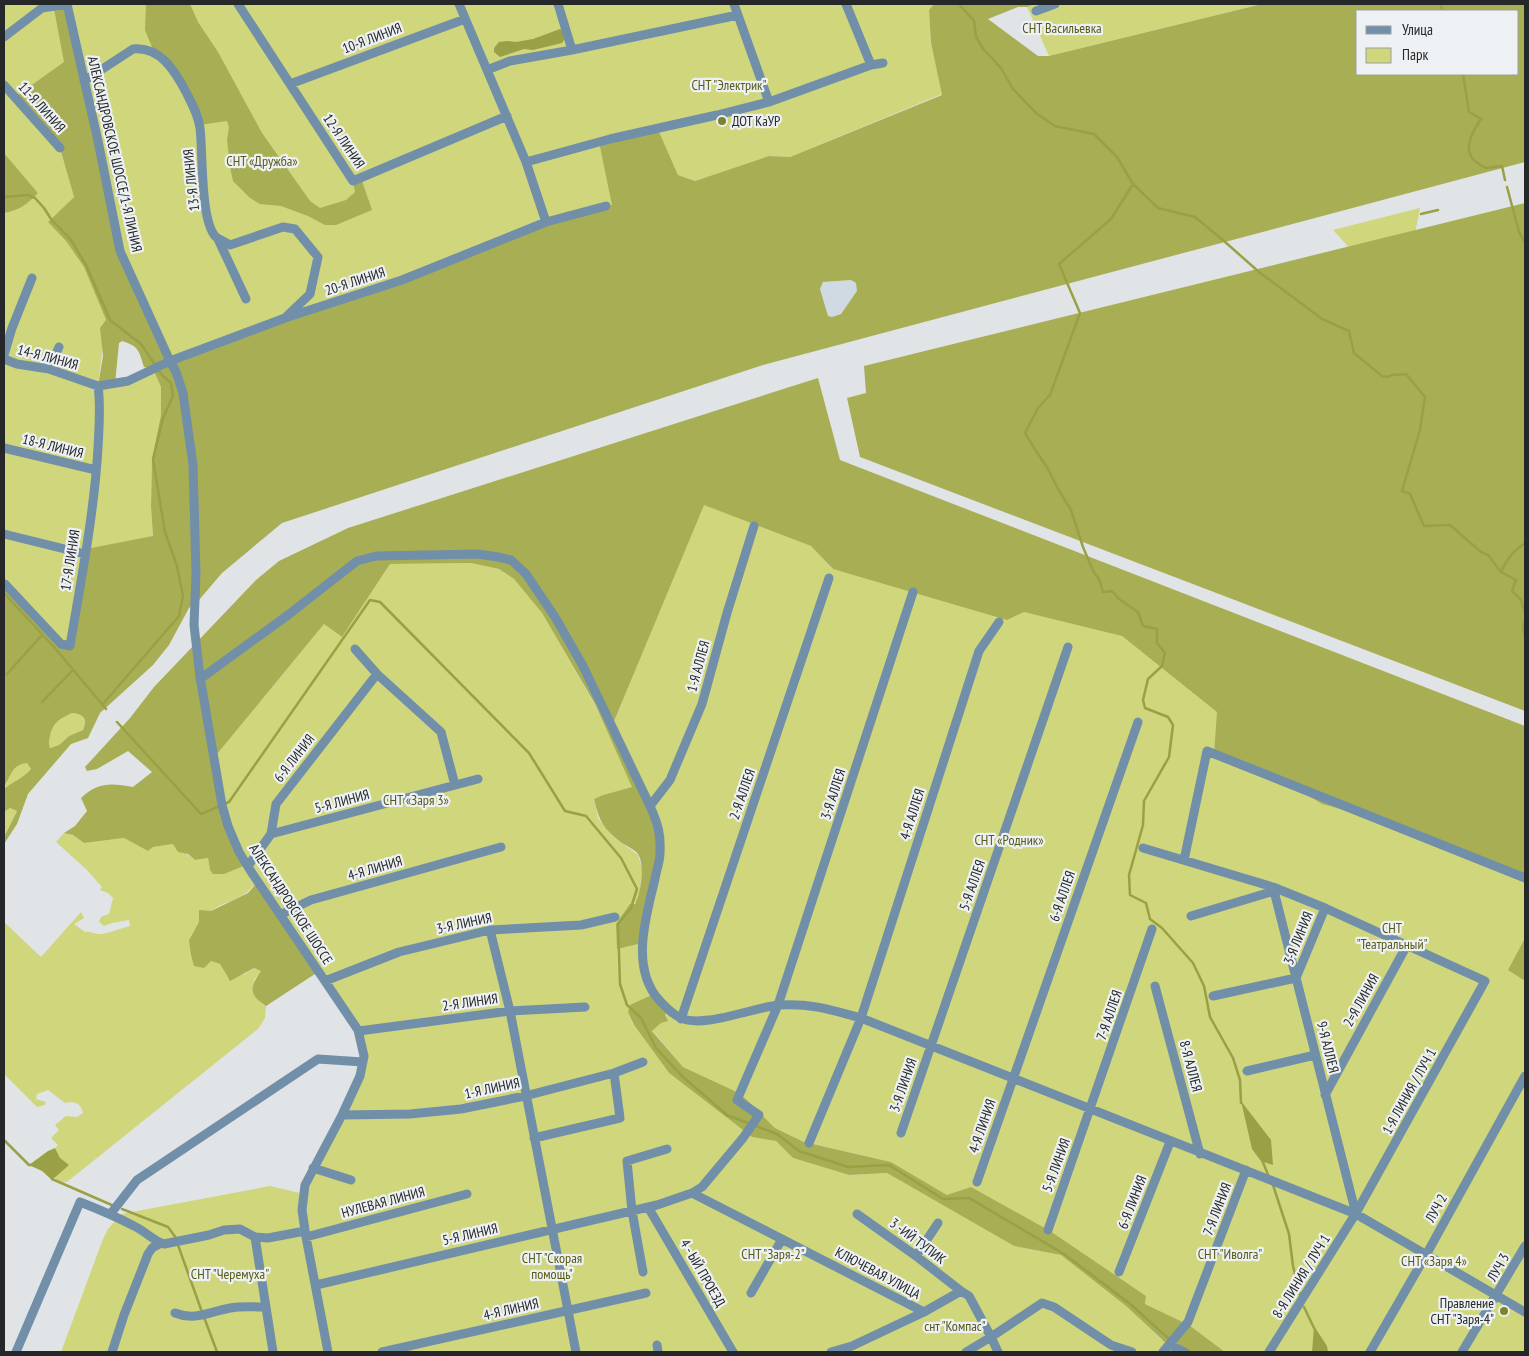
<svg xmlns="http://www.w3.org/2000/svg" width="1529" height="1356" viewBox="0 0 1529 1356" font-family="'PT Sans Narrow',sans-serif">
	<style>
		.built { fill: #d0dae2 }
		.green { fill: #cfd67c }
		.forest { fill: #a8ae54; fill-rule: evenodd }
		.water { fill: #9aa045 }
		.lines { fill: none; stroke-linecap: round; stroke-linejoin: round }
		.stream { stroke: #9aa045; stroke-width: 2.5 }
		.minor { stroke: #718fa9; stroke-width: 9 }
		.poi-dot { fill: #7c822d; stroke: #edf1f4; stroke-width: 2 }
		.labels { text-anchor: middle; stroke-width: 4.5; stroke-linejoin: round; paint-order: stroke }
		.park-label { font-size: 14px; fill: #565a17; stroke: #edf1f4 }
		.street-label { font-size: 14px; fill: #262728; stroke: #edf1f4 }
		.poi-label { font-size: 14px; fill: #262728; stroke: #edf1f4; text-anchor: start }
	</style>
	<rect width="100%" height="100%" fill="#e0e4e7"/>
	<path class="built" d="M851 280 856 283 858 291 841 314 832 317 828 316 820 289 823 282Z"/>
	<path class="green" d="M4 4H53L65 62 60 148 74 197 48 222 66 241 84 267 106 320 98 386 153 369 161 387V415L152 458 151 507 153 537 70 646 61 644 4 583V213C18 211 28 204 38 193L4 153Z
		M68 4H934L929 10 931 43 942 94 790 157 769 156 695 181 678 175 657 127 599 142 613 205 170 361 119 246Z
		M1036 4H1262L1049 56 1027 7Z
		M1420 208 1412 249 1356 255 1333 230Z
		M703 504 811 546 833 569 1073 623 1122 636 1218 712 1377 819 1525 878V938L1509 970 1525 981V1352H1225L1189 1325 1145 1304 1146 1296 947 1195 891 1162 804 1142 775 1128 746 1099 737 1092 683 1067 652 1030 661 1023 631 1021 669 1073 752 1137 776 1141 793 1158 849 1175 887 1173 1014 1246 1061 1255 1126 1306 1161 1339 1184 1352H329L306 1238 305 1185 364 1061 358 1030 253 886C242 900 223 901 210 912 200 919 195 929 189 940L211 961 220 964 228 978 245 974 254 968 261 971 254 980 260 1002 266 1006 265 1018 258 1029 67 1182C62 1182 57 1182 55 1177L61 1171 60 1158 55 1148 58 1145 51 1138 59 1130 55 1125 66 1116 77 1117 83 1113C81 1103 75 1101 65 1103L48 1090 37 1094 36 1099 46 1102 45 1105 37 1107 4 1074V922L41 957 81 912 84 918 74 924 85 932C91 931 95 935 101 934 111 933 120 928 130 926L129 920 112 923 104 926 99 922 101 917 109 914 113 898 108 893 100 890 102 887 87 870 56 842 64 833 73 835 84 843 124 838 148 851 153 847 173 844 195 860 208 858 210 870 239 852 213 759 324 624 342 637 390 564 471 563 499 569 514 579 542 613 595 705 633 787 603 795 594 799 598 818 611 835 638 855 642 869 640 889 637 901 627 909 617 948 641 943 660 855 612 726Z
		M72 713C84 714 88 719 83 730L69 736 59 745 49 748C43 731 59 719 72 713Z
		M27 763 31 769C25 777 12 782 4 789 6 776 13 764 27 763Z
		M10 808 17 811 4 837V812Z
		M270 1186 300 1193 298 1210 325 1352H61L103 1239 108 1229 121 1214Z"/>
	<path class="forest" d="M53 4H68L119 246 170 361 544 223 612 205 599 142 657 127 678 175 695 181 769 156 790 157 942 95 931 43 929 10 934 4H1036L1027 7H1018L988 19 1038 56H1049L1262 4H1525V162L763 365 282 523 222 573 199 600 194 603 189 608 169 645 153 665 100 713 88 738 71 744 28 794 17 824 4 844V837L17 811 10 808 4 812V789C12 782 25 777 31 769L27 763C11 765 12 775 4 786V583L61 644 70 646 86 549 153 536 151 507 152 458 161 415V387L153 369 144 367C139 351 139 346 122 341L119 343 115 384 98 386 103 356 100 328 106 320 84 267 66 241 48 222 74 197 60 148 15 97 64 62ZM1358 11H1518V74H1358ZM851 280 856 283 857 291 841 314 832 317 828 316 820 289 823 282ZM72 713C84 714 88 719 83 730L69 736 59 745 50 748C48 743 49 741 50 736 52 723 61 718 72 713Z
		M146 4H190L198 22 218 52 262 133 310 201 320 208 346 200 355 192 353 181 361 178 372 210 336 225H325L308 216 281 206 260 204 250 198 233 181 230 167 227 140 229 127 227 121 199 125 189 97 154 52 145 30Z
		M4 153 38 193C28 204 18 211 4 213Z
		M1525 203V711L860 457 847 398 866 393 864 366Z
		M818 378 840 460 1525 726V878L1377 819 1322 804 1291 785 1214 754 1217 712 1122 636 1024 612 1007 620 833 569 811 546 704 505 612 726 659 828 660 855 642 943 617 949 616 924 630 904H635C641 893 645 865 638 854 635 850 627 846 622 843 604 830 599 821 594 799L603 795 632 787 595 704 542 613 514 579 499 569 471 563 390 564 342 637 324 624 213 759 222 801 246 865 224 874H213L210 870 208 858 195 860 188 854 178 852 173 844 153 847 148 851 124 838 84 843 73 835 64 833 75 826 87 811 81 798C98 782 111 783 133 787L152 772 128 751 97 769 87 771 85 767 130 718 154 687 256 580 279 561 348 528Z
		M257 883 318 972 266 1006C248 994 250 987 261 971L254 968 230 981 220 964 211 961 204 968 194 966 191 955 189 940 199 922V910L211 911 248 893Z
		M1525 938V981L1508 970Z
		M654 994 668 1009 665 1015 668 1021 661 1023 652 1031 683 1067 737 1092 746 1099 775 1128 804 1142 891 1162 947 1195 971 1187 1050 1231 1146 1296 1145 1304 1189 1325 1225 1352H1184L1169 1346 1126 1306 1061 1255 1014 1246 887 1173 849 1175 793 1158 776 1141 752 1137 669 1073 634 1025 628 1012 630 1005Z"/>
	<path class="water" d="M560 29 563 31 564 40 562 43 533 50 524 49 500 57 494 52V48L499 42 507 41 516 42 533 39Z
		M1241 1101 1271 1140 1273 1165 1261 1161 1252 1149Z
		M55 1148 60 1158 69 1165 52 1180 42 1171 29 1165 48 1151Z
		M1314 1326 1327 1346 1328 1352H1312Z"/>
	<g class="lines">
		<path class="stream" d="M959 4 974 21 976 37 984 50 1001 68 1013 89 1036 113 1055 126 1094 134 1117 157 1133 184 1158 208 1195 217 1224 241 1259 272 1290 295 1322 319 1349 331 1354 353 1382 376 1387 377 1393 375 1406 374 1425 397 1420 430 1402 491 1410 494 1424 526 1450 525 1481 552 1488 555 1501 572 1516 580 1512 591 1521 600 1525 612
			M1441 4 1442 11
			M1463 74 1469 112 1481 119C1474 129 1463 148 1473 159 1476 163 1482 166 1486 168L1502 166 1505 180
			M1133 184 1111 219 1059 264 1080 313 1050 395 1038 408 1025 433 1034 448 1048 469 1058 489 1071 510 1083 547 1093 571 1099 579 1103 592 1112 591 1119 599 1138 612 1143 626 1157 629V643L1165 653 1162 666 1148 679 1143 700 1145 708 1168 717 1173 725 1169 757 1144 801 1143 825 1129 875 1130 895 1146 903 1150 919 1162 928 1193 963 1204 986 1210 1017 1233 1058 1240 1080 1241 1103
			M1507 187 1519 232 1525 243
			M4 197 28 195 35 198 44 208 51 219 71 240 86 265 110 320 141 344 162 375 171 383 173 396 163 418 153 460 165 532 177 566 183 596 179 616 102 705
			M1421 214 1438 210
			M1501 572C1507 559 1513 551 1525 543
			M4 593 54 647 106 709
			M1525 621 1523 626 1525 638
			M7 674 42 635
			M42 702 72 671
			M117 722 201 814 229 802 370 600 380 602 529 753 565 811 586 816 621 858 637 889 631 908 618 924 620 984 627 1005 641 1018 656 1048 683 1077 727 1115 777 1134 799 1151 848 1167 889 1165 943 1199 969 1198 1064 1254 1129 1303 1170 1340
			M4 1140 29 1165H32
			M1262 1160 1269 1177
			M52 1179 114 1206
			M1273 1185 1289 1234 1293 1266 1300 1295
			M122 1209 168 1227 176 1238
			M178 1245 202 1312
			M1304 1307 1314 1328
			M204 1317 217 1352
			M1186 1349 1191 1352"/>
		<path class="minor" d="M67 4 98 141 120 251 170 361 176 372 183 393 193 465 196 573 194 625 200 677 222 805 228 826 239 852 250 870 358 1030 364 1056 360 1076 342 1115 305 1185 302 1210 306 1237 328 1352
			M238 4 353 181 507 116
			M459 4 526 162 546 222
			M558 4 572 50 738 15
			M734 4 769 102
			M846 4 871 65
			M1036 11 1055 4
			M4 37 42 8 67 4
			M487 70 510 61 572 50
			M84 81 133 49C160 46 175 71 186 92 192 104 198 114 200 128 203 150 200 222 216 237 220 240 226 242 230 245L283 227 295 229 318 257 310 294 287 316
			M290 84 465 19
			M4 85 60 148
			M526 162 610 139 717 115 769 102 871 65 883 63
			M218 239 246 299
			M4 355 12 328 32 278
			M4 359 17 364 49 369 98 386 128 381 170 361 285 318 402 280 546 222 606 206
			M49 369 59 347
			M4 448 96 470
			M4 534 85 554
			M5 584 61 644 70 646C81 580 94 514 98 448 99 427 101 407 98 386
			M355 649 377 674 441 732 455 785
			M200 679 288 615 357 561 376 556 478 554 498 557 511 560 526 574 555 617 583 666 650 806C658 824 661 834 660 853 660 862 656 871 655 879 646 917 630 967 659 1000 665 1006 671 1013 679 1017 701 1030 754 1007 779 1005 811 1003 832 1010 861 1018L1356 1214 1525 1312
			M650 806 670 780 702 704 727 613 754 526
			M271 834 478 779
			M1143 848 1273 887 1325 908 1485 981 1356 1213 1269 1352
			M1184 860 1207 751 1525 878
			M248 866 271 834 276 804 377 674
			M1273 887 1356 1214
			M280 915 311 900 501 847
			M1191 916 1274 891
			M490 930 510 1011 576 1352
			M325 981 399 952 490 930 581 925 615 917
			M1155 986 1200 1154
			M1213 996 1296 978 1325 908
			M681 1019 829 578
			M359 1031 510 1011 585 1007
			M1247 1071 1315 1055
			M1325 1095 1407 945
			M342 1115 410 1114 461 1109 525 1096 614 1073 643 1062
			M901 1133 1068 647
			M534 1138 620 1118 614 1073
			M809 1143 861 1018 979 651 999 622
			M313 1168 351 1180
			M977 1182 1138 722
			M692 1193 924 1312 961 1291 969 1296 991 1337 1042 1303 1054 1307 1111 1345 1132 1352
			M648 1207 733 1352
			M112 1212 137 1180 318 1059 363 1062
			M857 1214 916 1256 961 1291
			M1048 1230 1152 929
			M255 1237 273 1352
			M306 1237 467 1194
			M916 1256 938 1223
			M643 1272 632 1211 627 1161 667 1149
			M1119 1272 1170 1142
			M316 1285 657 1205 692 1193 702 1187 743 1138 759 1115 737 1100 778 1005 913 592
			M751 1293 782 1239
			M175 1313C195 1321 209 1312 230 1308 241 1306 254 1307 266 1307
			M657 1345 658 1352
			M1170 1345 1184 1352
			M16 1352 80 1202C98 1209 117 1217 134 1226 145 1231 154 1241 164 1244L209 1235 224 1230 240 1229 255 1237 268 1238 305 1231
			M112 1352 124 1315 148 1254 152 1248 161 1243
			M382 1352 646 1293
			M831 1352 852 1346 924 1312
			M966 1352 991 1337 998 1352
			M1163 1352 1188 1322 1246 1170
			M1370 1352 1426 1255 1525 1076
			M1462 1352 1525 1246"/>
	</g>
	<g class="poi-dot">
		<circle cx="722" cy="121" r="5"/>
		<circle cx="1504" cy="1311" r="5"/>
	</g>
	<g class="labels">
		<g class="park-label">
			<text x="1062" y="33">СНТ Васильевка</text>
			<text x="729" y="90">СНТ "Электрик"</text>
			<text x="262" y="166">СНТ «Дружба»</text>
			<text x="416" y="805">СНТ «Заря 3»</text>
			<text x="1009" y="845">СНТ «Родник»</text>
			<text x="1392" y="933">СНТ<tspan x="1392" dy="16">"Театральный"</tspan></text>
			<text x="773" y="1259">СНТ "Заря-2"</text>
			<text x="1230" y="1259">СНТ "Иволга"</text>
			<text x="552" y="1263">СНТ "Скорая<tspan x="552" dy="16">помощь"</tspan></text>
			<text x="1434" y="1266">СНТ «Заря 4»</text>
			<text x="230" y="1279">СНТ "Черемуха"</text>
			<text x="955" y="1331">снт "Компас"</text>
		</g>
		<g class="street-label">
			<text transform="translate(372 38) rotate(-21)" y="5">10-Я ЛИНИЯ</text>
			<text transform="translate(42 107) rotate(48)" y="5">11-Я ЛИНИЯ</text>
			<text transform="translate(344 141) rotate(56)" y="5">12-Я ЛИНИЯ</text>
			<text transform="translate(115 154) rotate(77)" y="5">АЛЕКСАНДРОВСКОЕ ШОССЕ/1-Я ЛИНИЯ</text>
			<text transform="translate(191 180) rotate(-96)" y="5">13-Я ЛИНИЯ</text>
			<text transform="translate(355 281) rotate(-18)" y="5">20-Я ЛИНИЯ</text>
			<text transform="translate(48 357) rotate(15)" y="5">14-Я ЛИНИЯ</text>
			<text transform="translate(53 446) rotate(14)" y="5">18-Я ЛИНИЯ</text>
			<text transform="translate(70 560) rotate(-81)" y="5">17-Я ЛИНИЯ</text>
			<text transform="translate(698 666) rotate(-75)" y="5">1-Я АЛЛЕЯ</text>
			<text transform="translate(294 758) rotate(-52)" y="5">6-Я ЛИНИЯ</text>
			<text transform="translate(742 794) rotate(-71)" y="5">2-Я АЛЛЕЯ</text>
			<text transform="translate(833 794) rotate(-72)" y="5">3-Я АЛЛЕЯ</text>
			<text transform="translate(342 801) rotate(-15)" y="5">5-Я ЛИНИЯ</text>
			<text transform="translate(912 814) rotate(-72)" y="5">4-Я АЛЛЕЯ</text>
			<text transform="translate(375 868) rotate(-16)" y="5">4-Я ЛИНИЯ</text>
			<text transform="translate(972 885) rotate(-71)" y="5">5-Я АЛЛЕЯ</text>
			<text transform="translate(1062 896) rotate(-71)" y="5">6-Я АЛЛЕЯ</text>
			<text transform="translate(291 904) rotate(57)" y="5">АЛЕКСАНДРОВСКОЕ ШОССЕ</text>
			<text transform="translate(464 923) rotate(-12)" y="5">3-Я ЛИНИЯ</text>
			<text transform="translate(1298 938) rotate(-68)" y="5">3-Я ЛИНИЯ</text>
			<text transform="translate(1361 1000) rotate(-61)" y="5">2=Я ЛИНИЯ</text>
			<text transform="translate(470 1002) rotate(-8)" y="5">2-Я ЛИНИЯ</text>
			<text transform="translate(1109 1015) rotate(-71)" y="5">7-Я АЛЛЕЯ</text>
			<text transform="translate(1328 1047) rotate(76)" y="5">9-Я АЛЛЕЯ</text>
			<text transform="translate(1191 1066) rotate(75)" y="5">8-Я АЛЛЕЯ</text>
			<text transform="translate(903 1085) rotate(-71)" y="5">3-Я ЛИНИЯ</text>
			<text transform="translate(492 1088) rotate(-12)" y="5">1-Я ЛИНИЯ</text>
			<text transform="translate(1409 1091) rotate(-61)" y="5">1-Я ЛИНИЯ / ЛУЧ 1</text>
			<text transform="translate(982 1126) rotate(-71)" y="5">4-Я ЛИНИЯ</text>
			<text transform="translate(1056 1165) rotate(-70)" y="5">5-Я ЛИНИЯ</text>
			<text transform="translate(383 1202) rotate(-15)" y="5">НУЛЕВАЯ ЛИНИЯ</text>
			<text transform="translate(1132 1202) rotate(-69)" y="5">6-Я ЛИНИЯ</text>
			<text transform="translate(1436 1208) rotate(-61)" y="5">ЛУЧ 2</text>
			<text transform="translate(1217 1209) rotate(-69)" y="5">7-Я ЛИНИЯ</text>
			<text transform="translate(470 1234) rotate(-13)" y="5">5-Я ЛИНИЯ</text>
			<text transform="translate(918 1241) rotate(37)" y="5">3 -ИЙ ТУПИК</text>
			<text transform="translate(1498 1267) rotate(-60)" y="5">ЛУЧ 3</text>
			<text transform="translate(703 1273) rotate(60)" y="5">4 - ЫЙ ПРОЕЗД</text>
			<text transform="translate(878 1273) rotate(28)" y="5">КЛЮЧЕВАЯ УЛИЦА</text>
			<text transform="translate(1301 1276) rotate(-58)" y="5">8-Я ЛИНИЯ / ЛУЧ 1</text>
			<text transform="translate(511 1309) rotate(-13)" y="5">4-Я ЛИНИЯ</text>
		</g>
		<g class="poi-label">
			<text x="732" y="126">ДОТ КаУР</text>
			<text x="1494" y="1308" text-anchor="end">Правление<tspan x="1494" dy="16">СНТ "Заря-4"</tspan></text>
		</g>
	</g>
	<rect width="1529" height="1356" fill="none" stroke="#262728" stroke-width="10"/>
	<rect x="1356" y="10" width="162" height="65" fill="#edf1f4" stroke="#9da0a2"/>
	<rect x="1366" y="26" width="25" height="8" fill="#718fa9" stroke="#9da0a2"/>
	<text x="1402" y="35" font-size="15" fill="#262728">Улица</text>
	<rect x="1366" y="48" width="25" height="15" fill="#cfd67c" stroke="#9da0a2"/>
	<text x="1402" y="60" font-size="15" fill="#262728">Парк</text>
</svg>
